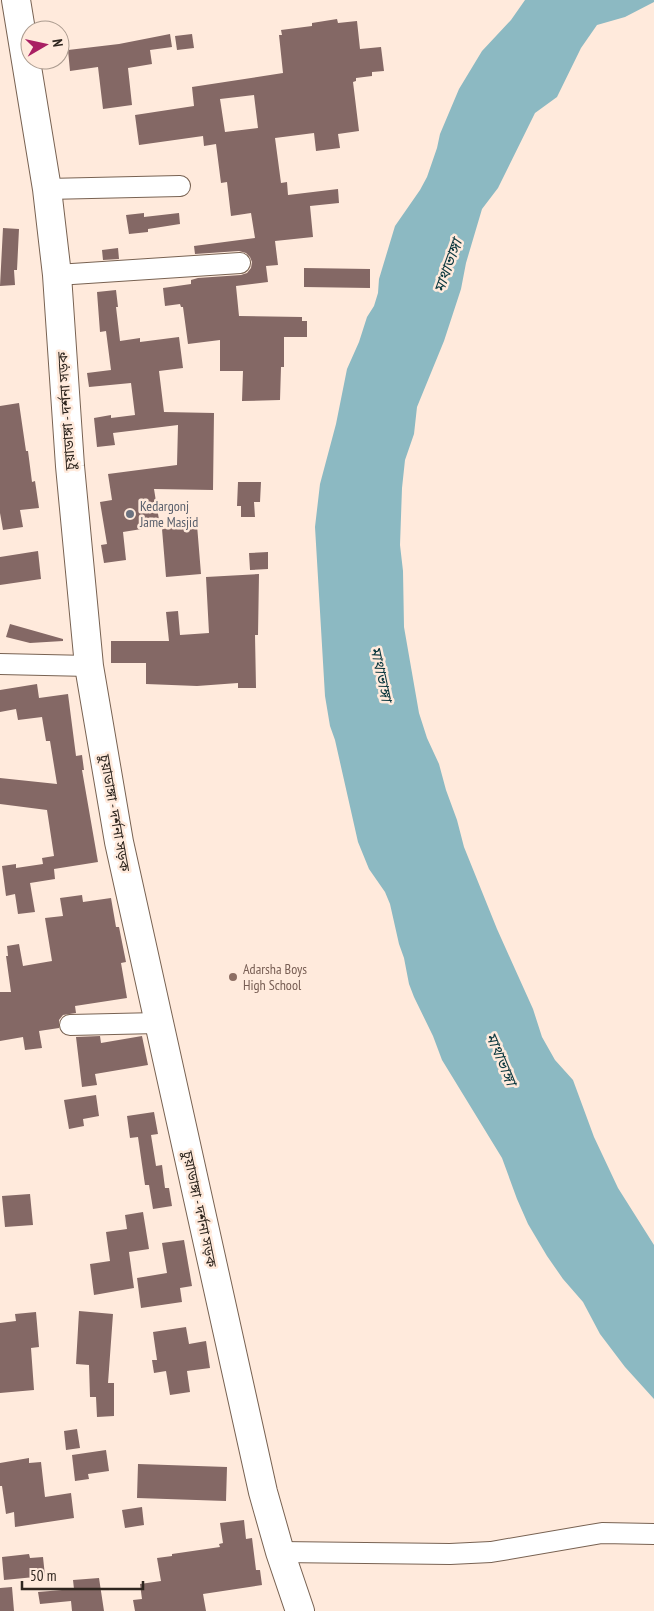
<svg xmlns="http://www.w3.org/2000/svg" width="654" height="1611" viewBox="0 0 654 1611" font-family="'PT Sans Narrow','Noto Sans Bengali',sans-serif">
	<style>
		.water { fill: #8cb9c2 }
		.building { fill: #846865; fill-rule: evenodd }
		.lines { fill: none; stroke-linecap: round; stroke-linejoin: round }
		.street-casing { stroke: #786252; stroke-width: 22 }
		.primary-casing { stroke: #786252; stroke-width: 30 }
		.street { stroke: #fff; stroke-width: 20 }
		.primary { stroke: #fff; stroke-width: 28 }
		.worship-dot { fill: #6b7280; stroke: #ffeadc; stroke-width: 2 }
		.education-dot { fill: #8d6e63; stroke: #ffeadc; stroke-width: 2 }
		.labels { text-anchor: middle; stroke-width: 5; stroke-linejoin: round; paint-order: stroke }
		.street-label { font-size: 14px; fill: #2f261f; stroke: #ffeadc }
		.worship-label { font-size: 14px; fill: #5b616d; stroke: #ffeadc; text-anchor: start }
		.education-label { font-size: 14px; fill: #785e54; stroke: #ffeadc; text-anchor: start }
		.water-label { font-size: 15px; font-style: italic; fill: #09363d; stroke: #ffeadc }
	</style>
	<rect width="100%" height="100%" fill="#ffeadc"/>
	<path class="water" d="M525 0H654V2L625 17 597 25 581 48 557 97 535 113 498 188 482 209 466 263 461 289 444 341 417 407 414 434 405 460 402 488 400 545 403 571 404 627 419 713 427 738 439 764 446 790 457 820 464 847 497 929 533 1009 542 1037 555 1060 573 1080 594 1137 618 1188 654 1245V1399L625 1367 600 1334 583 1302 563 1279 547 1256 528 1224 517 1199 502 1158 442 1060 433 1036 414 997 409 984 404 958 399 944 390 904 385 892 369 869 358 842 335 740 330 726 325 696 315 527 320 484 336 424 347 369 359 342 367 317 374 306 378 293 379 279 395 226 420 190 427 177 437 148 440 134 459 89 482 51 511 20Z"/>
	<path class="building" d="M337 19 338 23 357 21 360 49 381 47 384 71 372 72V76L356 78V81L353 82 359 131 338 134 340 148 316 151 314 133 275 138 281 183 287 182 288 195 338 189 339 203 310 206 313 237 275 241 278 265 266 266 268 282 236 286 239 316 302 317V321H307V337H284V367H281L280 400 242 401 243 371H220V340L188 344 183 307H181L180 304 165 306 163 288 191 284V280L198 278 241 275 247 273 251 268 252 262 250 257 246 253 239 251 195 254 194 246 255 238 251 213 231 216 227 182 221 183 216 144 204 146 203 136 139 145 135 115 194 106 192 87 283 73 279 35H282L281 30 312 26V23ZM254 95 258 128 225 132 220 99Z
		M170 34 172 47 150 50 152 64 128 68 132 105 103 109 98 67 70 71 68 50 119 44Z
		M192 34 194 48 177 50 175 36Z
		M144 213V217L179 213 180 224 148 229V232L129 234 126 215Z
		M3 228 19 229 17 270H14L15 285 0 286Z
		M118 248 119 259 103 260 102 250Z
		M304 268 370 269V288L304 287Z
		M116 290 118 307H116L120 341 140 338V342L179 337 183 368 159 371 164 412 214 413 213 490 154 489 160 526 123 532 126 560 104 563 101 545 107 544 100 502 112 500 108 474 177 465 178 425 113 433 115 445 97 447 94 418 111 415V418L135 415 131 383 89 387 87 373 111 370 106 331 100 332 97 292Z
		M19 403 26 451H28L32 482 35 481 39 508 20 510 23 527 3 530 0 513V406Z
		M238 482H261L260 502H254L255 517H241V506H237Z
		M197 525 201 574 166 577 162 529Z
		M38 551 41 579 0 585V557Z
		M268 552V569L250 570 249 553Z
		M259 574 258 635H255L256 688H238V683L197 686 146 684V663H111V641H169L166 612 178 611 180 635 209 633 206 577Z
		M10 624 63 639V641L30 643 6 637Z
		M37 684 39 698 68 694 76 756 82 755 84 770H82L98 862 54 869 55 879 30 883 35 912 18 914 15 894 6 896 2 866 16 864V868L43 864 42 858 54 856 47 810 0 804V778L57 784 50 741H46L42 717 18 720 16 709 0 712V690Z
		M82 895 83 902 111 898 116 927H119L126 962 121 963 127 998 75 1006 76 1013 63 1015 59 1020V1028L39 1031 42 1048 25 1050 23 1037 0 1041V992H11L6 956H8L7 946 19 944 23 966 52 961 45 918 63 916 60 898Z
		M100 1036 101 1043 142 1036 148 1065 95 1074 97 1085 82 1087 76 1037Z
		M96 1095 99 1116 83 1119 84 1126 69 1129 64 1100Z
		M154 1112 158 1134 151 1135 156 1166 162 1165 165 1188H169L172 1206 153 1209 149 1185H145L138 1137 130 1138 127 1116Z
		M30 1194 33 1225 5 1227 2 1196Z
		M143 1212 149 1249 129 1252 134 1288 94 1295 90 1264 110 1261 106 1232 127 1229 125 1215Z
		M184 1240 192 1286 180 1288 182 1302 141 1308 137 1278 167 1273 162 1243Z
		M79 1311 113 1314 108 1383H114V1416L97 1417 96 1397H90L89 1365 76 1364Z
		M36 1312 39 1347 31 1348 34 1390 0 1393V1323L16 1321 15 1314Z
		M186 1327 189 1344 206 1341 210 1368 187 1371 190 1392 170 1395 166 1371 154 1373 152 1360H157L153 1332Z
		M77 1429 80 1448 66 1450 64 1431Z
		M106 1450 109 1471 88 1474 89 1479 75 1481 72 1455Z
		M29 1458V1463L41 1462 45 1497 71 1493 74 1518 15 1527 14 1512 6 1514 2 1486H0V1463Z
		M138 1464 227 1467 226 1501 137 1498Z
		M142 1507 144 1525 125 1528 122 1510Z
		M244 1520 246 1539 252 1538 256 1570H260L262 1585 203 1594 206 1611H135L133 1600 142 1599 140 1584 161 1581 157 1558 172 1556V1554L220 1547 219 1544 223 1543 220 1523Z
		M29 1554 30 1558 43 1557 45 1576 4 1580 2 1557Z
		M99 1578 104 1611H72L71 1601 40 1604 38 1592 74 1589 73 1580Z
		M12 1587 14 1611H0V1588Z"/>
	<g class="lines">
		<g class="street-casing">
			<path id="street" d="M47 189 180 186
				M57 275 240 263
				M0 664 89 666
				M70 1025 158 1023
				M280 1552 450 1554 491 1552 602 1533 654 1534"/>
		</g>
		<g class="primary-casing">
			<path id="primary" d="M16 0 47 189 57 275 70 466 89 666 119 842 263 1492 280 1552 300 1611"/>
		</g>
		<use href="#street" class="street"/>
		<use href="#primary" class="primary"/>
	</g>
	<circle class="worship-dot" cx="130" cy="514" r="5"/>
	<circle class="education-dot" cx="233" cy="977" r="5"/>
	<g class="labels">
		<g class="street-label">
			<text transform="translate(66 411) rotate(-94)" y="5">চুয়াডাঙ্গা - দর্শনা সড়ক</text>
			<text transform="translate(115 813) rotate(80)" y="5">চুয়াডাঙ্গা - দর্শনা সড়ক</text>
			<text transform="translate(200 1209) rotate(78)" y="5">চুয়াডাঙ্গা - দর্শনা সড়ক</text>
		</g>
		<g class="worship-label">
			<text x="140" y="511">Kedargonj<tspan x="140" dy="16">Jame Masjid</tspan></text>
		</g>
		<g class="education-label">
			<text x="243" y="974">Adarsha Boys<tspan x="243" dy="16">High School</tspan></text>
		</g>
		<g class="water-label">
			<text transform="translate(448 266) rotate(-70)" y="5">মাথাভাঙ্গা</text>
			<text transform="translate(381 674) rotate(78)" y="5">মাথাভাঙ্গা</text>
			<text transform="translate(501 1059) rotate(67)" y="5">মাথাভাঙ্গা</text>
		</g>
	</g>
	<g transform="translate(45 45) rotate(81)"><circle r="24" fill="#ffeadc" stroke="#ac9c90"/>
	<path d="M0-4L9 19L0 12L-9 19Z" fill="#a91f63"/>
	<text y="-8" font-size="14" font-weight="bold" text-anchor="middle" fill="#2f261f">N</text>
	</g>
	<path d="M22 1581v8h121v-8" fill="none" stroke="#2f261f" stroke-width="2.5"/>
	<text x="30" y="1581" font-size="15" fill="#2f261f" stroke="#ffeadc" stroke-width="4" paint-order="stroke">50 m</text>
</svg>
